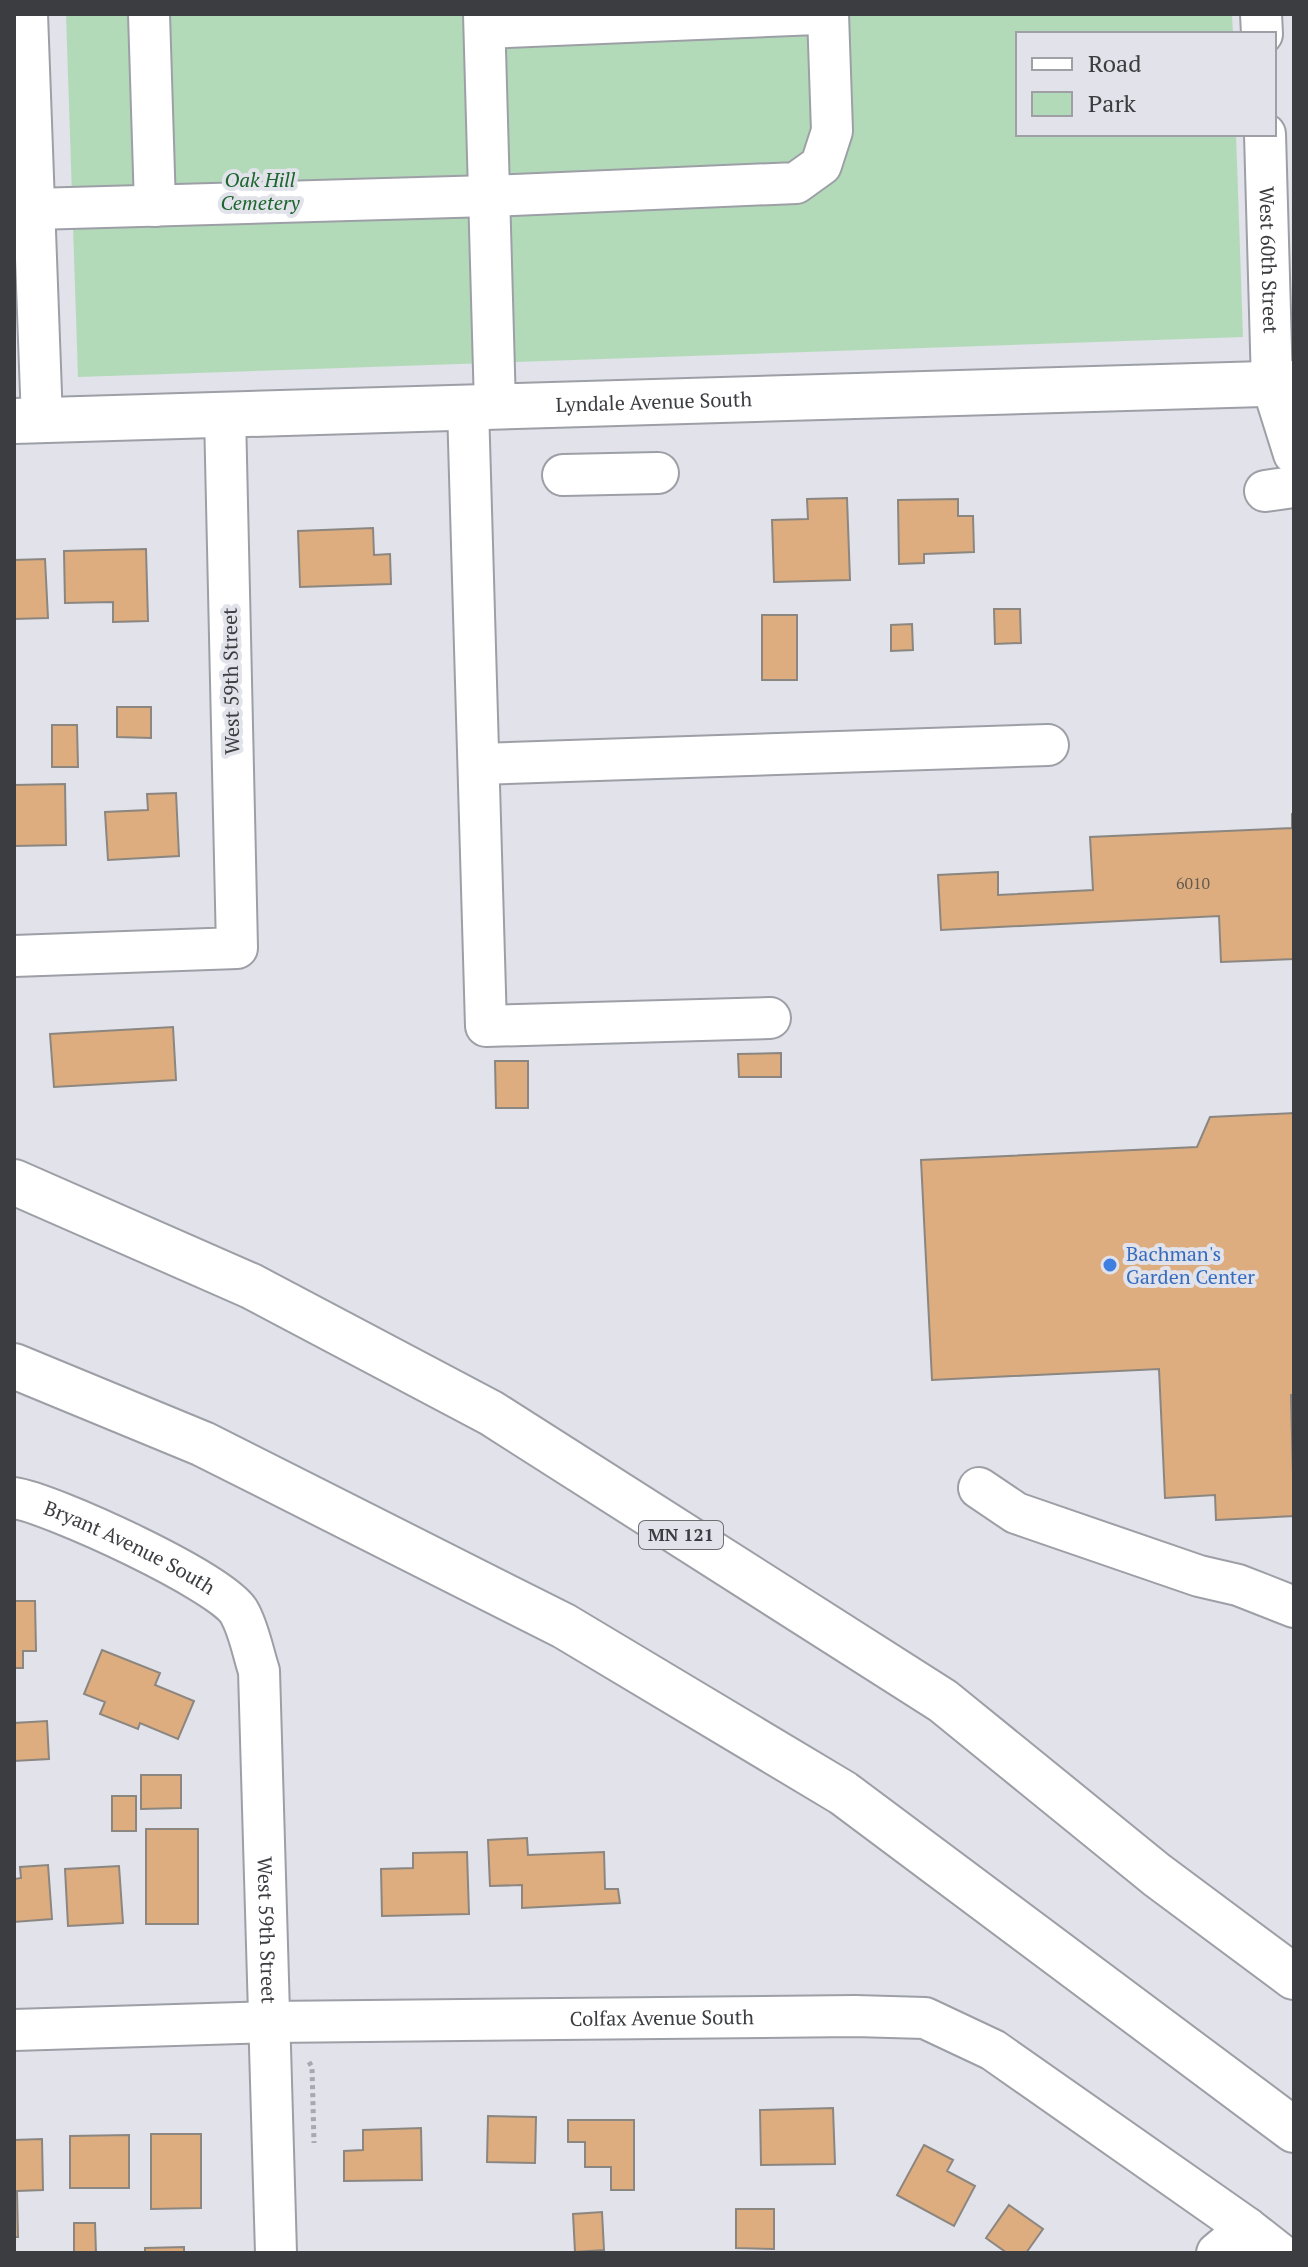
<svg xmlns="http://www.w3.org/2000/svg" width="1308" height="2267" viewBox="0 0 1308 2267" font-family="'PT Serif',serif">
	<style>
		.green { fill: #b3dab8 }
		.building { fill: #ddad7f; stroke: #8c8681; stroke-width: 2 }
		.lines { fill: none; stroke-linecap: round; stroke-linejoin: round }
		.minor-casing { stroke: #9d9fa6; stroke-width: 44 }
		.major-casing { stroke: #9d9fa6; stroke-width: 48 }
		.highway-casing { stroke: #9d9fa6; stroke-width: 48 }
		.path { stroke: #a8a9af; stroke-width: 5; stroke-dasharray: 4 4; stroke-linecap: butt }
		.minor { stroke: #fff; stroke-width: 40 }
		.major { stroke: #fff; stroke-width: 44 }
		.highway { stroke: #fff; stroke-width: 44 }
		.shop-dot { fill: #3f7fe0; stroke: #e1e2ea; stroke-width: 3 }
		.labels { text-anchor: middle; stroke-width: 8; stroke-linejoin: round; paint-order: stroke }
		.number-label { font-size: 16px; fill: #645950 }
		.shield { fill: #e1e2ea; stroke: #6e6e73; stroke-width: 2 }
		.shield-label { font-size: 18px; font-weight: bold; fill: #3c3d40 }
		.park-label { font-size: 20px; font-style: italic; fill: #1d662f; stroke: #e1e2ea }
		.street-label { font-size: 20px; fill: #3c3d40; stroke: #e1e2ea }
		.shop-label { font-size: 20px; fill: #366cbe; stroke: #e1e2ea; text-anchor: start }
	</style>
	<rect width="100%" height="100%" fill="#e1e2ea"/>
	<path class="green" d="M66 14H1232L1233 34H1018V134H1236L1243 337 78 377Z"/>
	<path class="building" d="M847 498 850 580 774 582 772 520 808 519 807 499Z
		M958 499V516H973L974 552 924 554V563L899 564 898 500Z
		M373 528 374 555 390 554 391 584 300 587 298 531Z
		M146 549 148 621 113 622V602L65 603 64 551Z
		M45 559 48 618 14 619V560Z
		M994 609H1020L1021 643 995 644Z
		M762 615H797V680H762Z
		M912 624 913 650 891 651V625Z
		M117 707H151V738L117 737Z
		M52 725H77L78 767H52Z
		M65 784 66 845 14 846V785Z
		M176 793 179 856 108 860 105 812 148 810 147 794Z
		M1292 814H1294V959L1221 962 1219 916 941 930 938 875 998 872V895L1093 890 1090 837 1292 828Z
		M173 1027 176 1080 54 1087 50 1034Z
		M781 1053V1077H739L738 1054Z
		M495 1061H528V1108H496Z
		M1294 1113V1395H1291L1294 1516 1216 1520 1215 1495 1165 1498 1159 1369 932 1380 921 1160 1197 1147 1210 1117Z
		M14 1601H35L36 1651H23V1668H14Z
		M102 1650 160 1673 155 1685 194 1701 178 1739 140 1723 138 1729 100 1714 105 1702 84 1694Z
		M47 1721 49 1759 14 1761V1723Z
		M141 1775H181V1808L141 1809Z
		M112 1796H136V1831H112Z
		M146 1829H198V1924H146Z
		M527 1838 528 1855 604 1852 605 1889H618L620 1903 522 1908V1885L490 1886 488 1840Z
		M467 1852 469 1914 382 1916 381 1869 413 1868V1853Z
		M48 1865 52 1919 14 1922V1879L21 1878 20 1867Z
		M119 1866 123 1923 68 1926 65 1869Z
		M833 2108 835 2164 761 2165 760 2110Z
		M488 2116 536 2117 535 2163 487 2162Z
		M568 2120H634V2190H611V2167H585V2142H568Z
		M421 2128 422 2180 344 2181V2151L363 2150V2130Z
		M151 2134H201V2208L151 2209Z
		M129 2135V2188H70V2136Z
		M42 2139 43 2190 17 2191 18 2237H14V2140Z
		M924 2145 953 2160 947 2171 975 2186 954 2226 897 2195Z
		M1009 2205 1043 2229 1026 2253H1007L986 2238Z
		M736 2209H774V2249L736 2248Z
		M602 2212 604 2250 575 2252 573 2214Z
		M74 2223H95L96 2253H74Z
		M184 2247V2253H145V2248Z"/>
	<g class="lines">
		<g class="minor-casing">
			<g id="minor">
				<path d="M27 14 42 421"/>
				<path d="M149 14 155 206"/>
				<path d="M484 14 495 406"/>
				<path d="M1261 14 1262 34"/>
				<path d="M485 28 817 14"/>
				<path id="s1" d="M1265 134 1272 384 1294 454"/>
				<path d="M34 209 489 196 796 183 821 165 832 131 828 14"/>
				<path d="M468 407 486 1026 770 1018"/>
				<path d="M563 475 658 473"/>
				<path d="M1265 491 1294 487"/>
				<path d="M479 764 1048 745"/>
				<path d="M14 956 237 948 225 414"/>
				<path d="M979 1488 1016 1513 1199 1576 1238 1585 1294 1607"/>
				<path id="s2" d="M14 1498C51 1503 222 1582 239 1612 249 1629 253 1653 259 1671L276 2253"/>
				<path id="s3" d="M14 2030 270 2022 855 2016 925 2018 993 2050 1247 2228 1279 2253"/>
				<path d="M1217 2253 1247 2228"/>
			</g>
		</g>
		<g class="major-casing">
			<g id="major">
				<path id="s4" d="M14 421 1294 383"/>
			</g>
		</g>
		<g class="highway-casing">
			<path id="highway" d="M14 1182 251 1286 491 1413 943 1701 1157 1875 1294 1977
				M14 1366 203 1444 564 1626 843 1793 1294 2130"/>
		</g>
		<path class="path" d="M309 2062 312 2067 314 2143"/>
		<use href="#minor" class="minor"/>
		<use href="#major" class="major"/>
		<use href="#highway" class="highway"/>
	</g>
	<circle class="shop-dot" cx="1110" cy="1265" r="8"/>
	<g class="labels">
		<g class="number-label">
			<text x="1193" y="889">6010</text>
		</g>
		<rect class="shield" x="639" y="1521" width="84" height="28" rx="6"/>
		<g class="shield-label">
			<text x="681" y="1541">MN 121</text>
		</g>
		<g class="park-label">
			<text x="260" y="187">Oak Hill<tspan x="260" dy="23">Cemetery</tspan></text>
		</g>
		<g class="street-label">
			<text dy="7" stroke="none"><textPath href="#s1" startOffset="126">West 60th Street</textPath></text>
			<text dy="7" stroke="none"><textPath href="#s4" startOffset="640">Lyndale Avenue South</textPath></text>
			<text transform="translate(231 681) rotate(-91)" y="7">West 59th Street</text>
			<text dy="7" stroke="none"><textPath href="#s2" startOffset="126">Bryant Avenue South</textPath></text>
			<text dy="7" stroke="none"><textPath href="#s2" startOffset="576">West 59th Street</textPath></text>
			<text dy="7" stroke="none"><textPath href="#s3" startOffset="648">Colfax Avenue South</textPath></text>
		</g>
		<g class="shop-label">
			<text x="1126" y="1261">Bachman's<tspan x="1126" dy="23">Garden Center</tspan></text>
		</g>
	</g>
	<rect width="1308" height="2267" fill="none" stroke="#3c3d40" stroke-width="32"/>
	<rect x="1016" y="32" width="260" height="104" fill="#e1e2ea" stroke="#9fa0a6" stroke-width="2"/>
	<rect x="1032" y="58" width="40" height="12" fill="#ffffff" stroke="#9fa0a6" stroke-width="2"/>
	<text x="1088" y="72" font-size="24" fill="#3c3d40">Road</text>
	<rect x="1032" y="92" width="40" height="24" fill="#b3dab8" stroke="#9fa0a6" stroke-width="2"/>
	<text x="1088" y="112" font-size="24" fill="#3c3d40">Park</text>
</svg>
